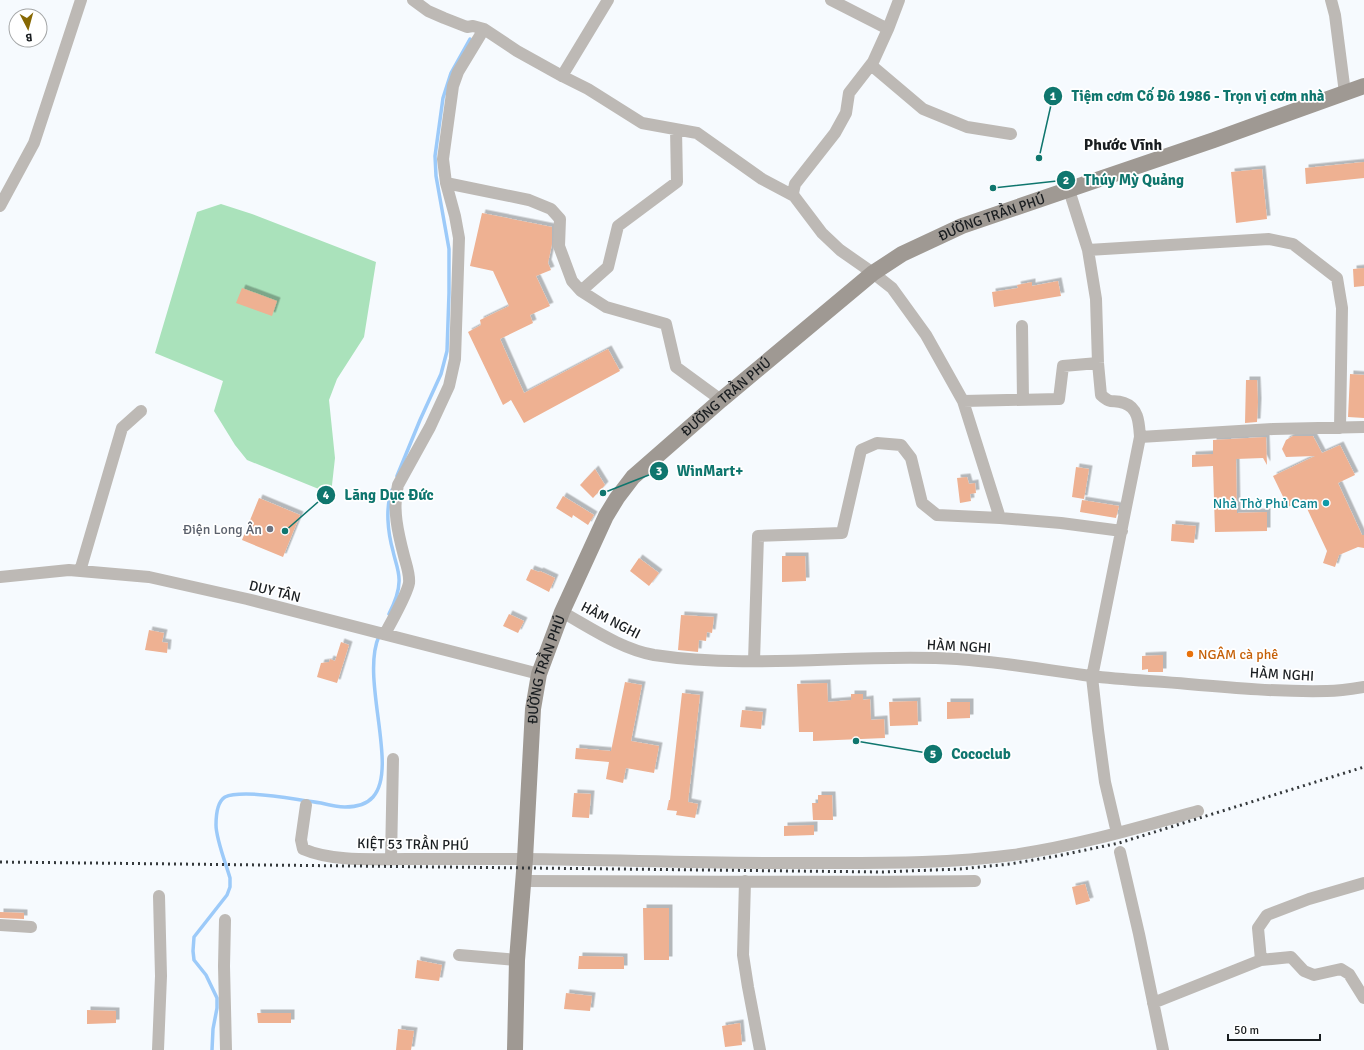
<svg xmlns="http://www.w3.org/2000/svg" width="1364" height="1050" viewBox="0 0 1364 1050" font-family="Signika,sans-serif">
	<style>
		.green { fill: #aae2bb }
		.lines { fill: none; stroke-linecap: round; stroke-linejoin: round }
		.stream { stroke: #9ccaf9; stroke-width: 3.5 }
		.building { fill: #eeb192; filter: url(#shadow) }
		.street { stroke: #bdb9b5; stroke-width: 12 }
		.secondary { stroke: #9f9993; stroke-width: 16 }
		.rail { stroke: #34383b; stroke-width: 3; stroke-dasharray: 2 4; stroke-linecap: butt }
		.culture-dot { fill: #0f9aa8; stroke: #fff; stroke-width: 1.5 }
		.worship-dot { fill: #6b7280; stroke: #fff; stroke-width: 1.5 }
		.food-dot { fill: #e8710a; stroke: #fff; stroke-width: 1.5 }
		.labels { text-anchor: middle; stroke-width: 3.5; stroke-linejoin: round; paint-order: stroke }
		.street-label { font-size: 14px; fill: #191d20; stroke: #fff }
		.culture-label { font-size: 14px; fill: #0d838f; stroke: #fff; text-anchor: end }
		.worship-label { font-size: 14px; fill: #5b616d; stroke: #fff; text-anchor: end }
		.food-label { font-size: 14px; fill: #c56008; stroke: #fff; text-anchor: start }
		.quarter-label { font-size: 16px; font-weight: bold; fill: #191d20; stroke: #fff }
		.leader { fill: none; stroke: #0f766e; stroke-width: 1.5 }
		.callout-dot { fill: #0f766e; stroke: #fff; stroke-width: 1.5 }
		.mark-label { font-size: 12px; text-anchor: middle; font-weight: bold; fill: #fff }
		.callout-label { font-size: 15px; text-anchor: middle; font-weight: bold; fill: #0f766e; stroke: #fff; stroke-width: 3.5; stroke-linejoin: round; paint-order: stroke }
	</style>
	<defs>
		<filter id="shadow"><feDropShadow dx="3.5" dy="-3.5" stdDeviation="0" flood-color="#0004"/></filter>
	</defs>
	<rect width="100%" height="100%" fill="#f6fafe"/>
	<path class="green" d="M221 204 252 214 376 262 364 337 337 379 329 400 335 458 331 494 247 460 235 445 214 411 223 381 155 353 197 212Z"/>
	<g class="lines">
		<path class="stream" d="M397 476 420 420 441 374 447 351 449 293V249L436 176 435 156 443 98 451 73 470 39
			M389 614C394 604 399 593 399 582 400 572 395 561 393 551 388 533 385 508 392 490
			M212 1050 213 1029 217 1008V998L206 975 194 960 193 951 194 937 227 895 230 887V878C226 864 216 839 216 825 216 817 217 802 225 797 231 794 240 794 246 794 271 794 297 800 321 803 329 805 338 807 345 807 355 807 366 805 373 797 399 768 360 679 379 636"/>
	</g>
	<path class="building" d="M1364 162V178L1306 184 1305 168Z
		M1262 169 1267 219 1236 223 1231 172Z
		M482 213 552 227V244L548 263 551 270 536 276 550 306 530 315 533 323 500 339 524 393 608 349 620 371 524 423 511 400 503 405 468 332 481 325 480 320 509 306 493 271 470 266Z
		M1364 268V286L1354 287 1353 269Z
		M1058 281 1061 296 994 307 992 292 1018 288 1017 285 1032 282V286Z
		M242 288 277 301 272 316 236 303Z
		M1350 374 1364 375V418L1348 417Z
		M1246 380H1257L1258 402 1257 422 1245 423Z
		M1293 436H1313L1322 453 1340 445 1355 475 1338 483 1362 535H1364V548L1358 547 1339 555 1335 567 1323 563 1327 551 1303 500 1288 507 1273 476 1315 456 1286 457 1282 449 1286 440Z
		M1266 437 1267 465 1263 458 1236 459 1237 513 1267 512V531L1215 532 1213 466 1192 467V455L1213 454V440Z
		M1076 467 1089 469 1084 499 1072 497Z
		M595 469 605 485 593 498 580 485Z
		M967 477 969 484 975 483 976 493 970 494 971 501 960 503 957 478Z
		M563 496 594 515 588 525 573 515 572 518 556 508Z
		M259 498 300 515 283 557 242 540Z
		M1082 500 1119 506 1116 518 1080 512Z
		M1172 524 1196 526 1194 543 1171 541Z
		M782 556H805L806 581 782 582Z
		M639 558 659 573 649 586 630 571Z
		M531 569 539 572 540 571 555 578 549 592 526 580Z
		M509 614 524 621 518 633 503 626Z
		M681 615 714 617 712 633 707 632 706 641 699 640 698 652 678 650Z
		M149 630 164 633 162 642 168 643 167 653 145 650Z
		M341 642 349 645 337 683 317 677 321 663 329 662 330 659 335 661Z
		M1163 655V672H1148V669L1142 670V656Z
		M625 682 642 685 631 741 659 746 654 773 626 768 623 783 606 779 609 762 575 759 576 748 611 751Z
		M827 683 828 702 851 700V694H863V700L870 699 871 720 884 719 885 738 813 741V732H799L797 684Z
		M682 693 700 695 688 802 698 804 695 818 676 815 677 811 667 810 669 800H670Z
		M917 701 918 725 890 726 889 702Z
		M947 702H970V718L947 719Z
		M742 710 763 712 761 729 740 727Z
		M574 793 591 794 589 818 572 817Z
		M818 795H832L833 820H813L812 803H818Z
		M814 825V835L784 836V826Z
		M1085 884 1090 901 1076 905 1072 887Z
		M643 908H669V960H644Z
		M0 912 24 913V919L0 918Z
		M579 956 624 957V969H578Z
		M417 960 442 965 439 981 415 978Z
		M566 993 592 996 590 1011 564 1009Z
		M87 1010 116 1011V1023L87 1024Z
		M257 1013H291V1023H258Z
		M740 1023 742 1045 725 1047 722 1026Z
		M398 1029 414 1031 411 1050H396Z"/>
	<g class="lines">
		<path class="street" d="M413 0 428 11 444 18 467 27 473 26 484 29 517 51 562 76 588 89 642 123 697 133 762 179 794 196
			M831 0 888 29
			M899 0 888 29 873 62 849 93 846 113 835 133 795 184 793 193 794 196 822 233 840 250 873 273 892 288 926 335 963 401 1000 518 1061 523 1122 531
			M1331 0 1335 15 1345 93
			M871 65 923 109 967 127 1011 134
			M562 76 608 0
			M446 183 529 200 551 209 560 219 559 246 572 281 581 291 606 307 666 324 676 367 721 400
			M1069 190 1088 250 1096 299 1098 363 1101 395C1112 405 1112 399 1124 403 1139 408 1139 424 1140 437L1092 677 1098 730 1105 782 1117 833
			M0 206 34 143 81 0
			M1088 250 1269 239 1293 244 1337 278 1342 308 1340 428
			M581 291 608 267 618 226 677 182 676 129
			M1022 326 1023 400
			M963 401 1059 399 1063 366 1098 363
			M1140 437 1273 429 1364 427
			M80 571 122 428 141 411
			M0 577 69 570 149 577 247 599 539 674
			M562 612C591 628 621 649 654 655 754 670 857 653 957 659 1002 662 1046 670 1091 676 1123 680 1156 681 1188 684 1234 688 1281 692 1327 691 1340 691 1352 689 1364 687
			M385 634C391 622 407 595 409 583 410 574 406 564 404 556 398 533 392 508 398 485L430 427 449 386 455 359 459 238 455 216 446 183 443 159 453 86 458 72 481 34
			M754 661 758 536 842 533 861 450 877 443 901 445 911 458 922 503 937 515 1000 518
			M306 805 301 840 303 849C333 862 373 859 406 859 445 859 484 859 524 859 626 860 729 864 832 863 892 863 953 863 1013 855 1076 846 1137 828 1198 811
			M1120 852 1139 934 1163 1050
			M391 859 393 759
			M523 881C674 881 825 883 975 881
			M745 881 743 955 748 987 760 1050
			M225 920 224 966 226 1050
			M0 925 31 927
			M459 955 517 960
			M1261 960 1291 957 1304 971 1314 975 1341 969 1349 974 1364 998
			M1153 1003 1261 960 1258 928 1267 915 1309 899 1364 883
			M158 1050 161 976 159 896"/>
		<path class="secondary" id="s1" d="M515 1050 517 960 525 859 533 709 539 674 562 612 606 516 617 498 633 477 721 400 873 273 902 254 962 226 1214 140 1364 86"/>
		<path class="rail" d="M0 862 882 872 960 869 1010 864 1057 856 1119 843 1364 767"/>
	</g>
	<circle class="culture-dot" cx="1326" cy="503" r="4"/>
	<circle class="worship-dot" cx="270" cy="529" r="4"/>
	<circle class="food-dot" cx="1190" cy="654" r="4"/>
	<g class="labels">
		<g class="street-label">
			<text dy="5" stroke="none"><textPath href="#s1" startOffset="1043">ĐƯỜNG TRẦN PHÚ</textPath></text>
			<text dy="5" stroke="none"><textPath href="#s1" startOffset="719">ĐƯỜNG TRẦN PHÚ</textPath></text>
			<text transform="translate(275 591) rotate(14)" y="5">DUY TÂN</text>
			<text transform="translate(611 620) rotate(27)" y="5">HÀM NGHI</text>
			<text transform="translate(959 646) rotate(3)" y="5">HÀM NGHI</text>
			<text dy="5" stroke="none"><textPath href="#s1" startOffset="383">ĐƯỜNG TRẦN PHÚ</textPath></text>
			<text transform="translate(1282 674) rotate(3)" y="5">HÀM NGHI</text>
			<text transform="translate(413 844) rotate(1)" y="5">KIỆT 53 TRẦN PHÚ</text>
		</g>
		<g class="culture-label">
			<text x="1318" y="508">Nhà Thờ Phủ Cam</text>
		</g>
		<g class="worship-label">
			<text x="262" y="534">Điện Long Ân</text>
		</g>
		<g class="food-label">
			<text x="1198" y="659">NGÂM cà phê</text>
		</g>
		<g class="quarter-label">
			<text x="1123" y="150">Phước Vĩnh</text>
		</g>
	</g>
	<path class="leader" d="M1039 158L1053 96M993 188L1066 180M603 493L659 471M285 531L326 495M856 741L933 754"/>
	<g class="callout-dot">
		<circle cx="1039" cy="158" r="4"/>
		<circle cx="993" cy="188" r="4"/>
		<circle cx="603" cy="493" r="4"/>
		<circle cx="285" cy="531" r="4"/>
		<circle cx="856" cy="741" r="4"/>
		<circle cx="1053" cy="96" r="10"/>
		<circle cx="1066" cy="180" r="10"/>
		<circle cx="659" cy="471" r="10"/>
		<circle cx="326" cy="495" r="10"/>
		<circle cx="933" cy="754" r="10"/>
	</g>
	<g class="mark-label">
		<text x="1053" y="100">1</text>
		<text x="1066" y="184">2</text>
		<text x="659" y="475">3</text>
		<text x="326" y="499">4</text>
		<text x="933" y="758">5</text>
	</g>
	<g class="callout-label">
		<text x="1198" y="101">Tiệm cơm Cố Đô 1986 - Trọn vị cơm nhà</text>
		<text x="1134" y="185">Thúy Mỳ Quảng</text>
		<text x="710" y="476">WinMart+</text>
		<text x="389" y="500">Lăng Dục Đức</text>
		<text x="981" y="759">Cococlub</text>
	</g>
	<g transform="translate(28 28) rotate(174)"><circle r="19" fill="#ffffff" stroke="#a3a5a6"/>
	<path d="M0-3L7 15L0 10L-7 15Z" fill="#876803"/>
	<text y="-6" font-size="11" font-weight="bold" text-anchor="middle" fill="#191d20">B</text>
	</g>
	<path d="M1228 1034v6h92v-6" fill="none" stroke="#191d20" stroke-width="2"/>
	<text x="1234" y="1034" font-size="12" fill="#191d20" stroke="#ffffff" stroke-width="3" paint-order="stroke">50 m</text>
</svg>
